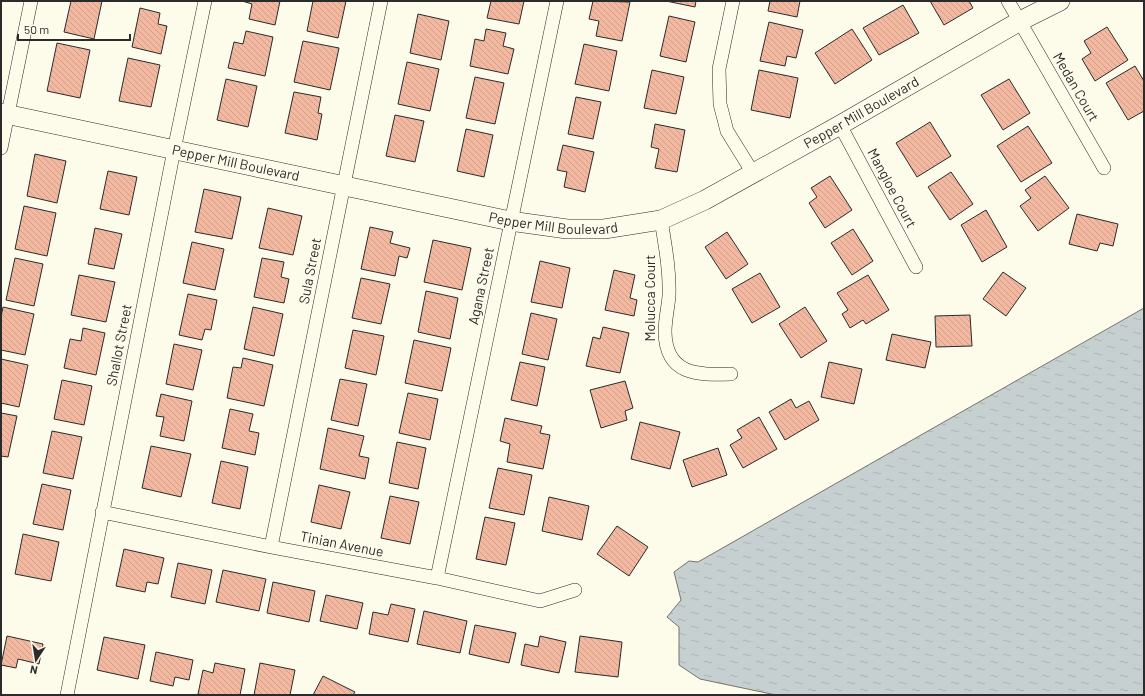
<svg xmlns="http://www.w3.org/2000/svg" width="1145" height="696" viewBox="0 0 1145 696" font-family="Barlow,sans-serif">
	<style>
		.water { fill: url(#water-ripples); stroke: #74746e }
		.building { fill: url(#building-back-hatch); stroke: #2b2b2b }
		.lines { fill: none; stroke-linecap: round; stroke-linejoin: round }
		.street-casing { stroke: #2b2b2b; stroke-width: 14 }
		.secondary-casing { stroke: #2b2b2b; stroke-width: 20 }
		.street { stroke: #fdfbea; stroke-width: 13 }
		.secondary { stroke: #fdfbea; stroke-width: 19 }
		.labels { text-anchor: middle; stroke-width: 3; stroke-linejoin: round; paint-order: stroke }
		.street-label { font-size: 14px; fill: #2b2b2b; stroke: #fdfbea }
	</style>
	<defs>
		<pattern id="water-ripples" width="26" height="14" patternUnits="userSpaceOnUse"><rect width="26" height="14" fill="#c7d0d0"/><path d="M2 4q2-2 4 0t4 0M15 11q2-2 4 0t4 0" fill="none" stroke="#abb3b3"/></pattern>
		<pattern id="building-back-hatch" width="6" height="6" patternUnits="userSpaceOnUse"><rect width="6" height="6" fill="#f2b8a0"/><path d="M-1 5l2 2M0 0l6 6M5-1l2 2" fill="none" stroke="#d09e8a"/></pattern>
	</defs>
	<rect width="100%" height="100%" fill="#fdfbea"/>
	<path class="water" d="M1144 308V695H776L700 679 679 665V627L667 617 681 600 674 572 689 561 698 562Z"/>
	<path class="building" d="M71 1H102L94 39 64 32Z
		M242 1H280L275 25 249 19 252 4Z
		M313 1H346L338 38 307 31Z
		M491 1H524L519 24 487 18Z
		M593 1 630 2 622 41 596 36 599 21 589 19Z
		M666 1H696L695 7Z
		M770 1H800L797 17 768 11Z
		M930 1H969L973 8 944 25Z
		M903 5 919 33 879 55 863 28Z
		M140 8 160 13 158 24 167 26 161 54 132 47Z
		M418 14 449 21 441 60 410 53Z
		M669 16 695 22 686 62 660 56Z
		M769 22 803 30 796 58 787 56 785 66 760 61Z
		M1107 27 1128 60 1095 81 1082 59 1091 53 1084 41Z
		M486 29 506 33 503 46 514 49 508 74 470 66 475 39 484 41Z
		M852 29 872 60 835 84 815 53Z
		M246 31 273 37 265 76 228 68 234 42 243 44Z
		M303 41 339 48 330 90 294 82Z
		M57 43 90 50 80 98 47 91Z
		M584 44 617 51 609 91 575 84Z
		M128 58 160 65 151 107 119 101Z
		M407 62 439 69 430 111 398 104Z
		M1135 66 1144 81V111L1128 120 1106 83Z
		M652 70 684 77 676 114 644 108Z
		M759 70 798 78 790 118 751 110Z
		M475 77 504 83 495 124 466 118Z
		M226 79 257 86 248 127 217 120Z
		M1009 79 1030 113 1003 130 981 95Z
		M294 92 321 97 318 113 322 114 317 140 285 133Z
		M576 97 601 102 593 139 568 134Z
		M395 115 424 121 415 162 386 156Z
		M930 122 951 156 917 177 896 143Z
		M655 124 685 130 677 172 655 168 659 149 651 147Z
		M1028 126 1052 163 1021 182 997 146Z
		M466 129 493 135 484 177 457 171Z
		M563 145 594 152 585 192 564 187 567 172 557 170Z
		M35 154 66 161 57 203 27 196Z
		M108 171 137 177 129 215 100 209Z
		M951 172 973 204 950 220 928 187Z
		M830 176 852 210 825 228 809 203 817 197 811 188Z
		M1045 176 1069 208 1038 231 1020 206 1031 198 1025 190Z
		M204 189 241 197 232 239 195 232Z
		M24 206 56 213 47 256 15 249Z
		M268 208 302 216 293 255 259 248Z
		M986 210 1007 247 982 262 961 225Z
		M1077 214 1118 224 1113 246 1100 243 1097 251 1069 244Z
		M370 227 393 232 390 243 410 248 407 258 399 256 395 276 361 269Z
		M95 228 122 234 114 269 88 264Z
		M853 229 873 261 852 275 831 243Z
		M727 232 748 264 726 279 705 247Z
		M433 240 471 248 462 290 424 282Z
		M192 242 224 249 215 290 183 283Z
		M15 258 43 264 34 306 6 300Z
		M262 258 284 262 281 277 289 279 284 303 254 297Z
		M540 261 570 268 562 308 531 302Z
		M614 270 635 275 630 298 637 300 634 316 605 310Z
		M1003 272 1026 288 1006 316 983 299Z
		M760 273 780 307 752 323 732 289Z
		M79 275 115 282 106 322 71 315Z
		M868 275 889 310 866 324 863 320 850 328 842 314 848 310 837 293Z
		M361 278 390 284 381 324 352 318Z
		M426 291 458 298 450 339 418 332Z
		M188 294 217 300 211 330 205 329 202 340 179 335Z
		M3 307 34 314 25 355 1 350V317Z
		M253 307 283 314 274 356 244 349Z
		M805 307 827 341 801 358 779 324Z
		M531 313 557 319 548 360 522 354Z
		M970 315 972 346 936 347 935 316Z
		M603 327 629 333 620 373 586 366 593 337 600 339Z
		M83 328 105 333 96 375 64 368 70 339 81 341Z
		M353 330 384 336 376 375 345 368Z
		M892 334 931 342 925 368 886 360Z
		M414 340 451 348 442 391 405 383Z
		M174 344 202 350 193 390 166 384Z
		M243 358 273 365 264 406 227 398 233 367 241 368Z
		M1 359 28 365 19 407 1 403Z
		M520 362 545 367 537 406 511 400Z
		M829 362 862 369 854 404 821 397Z
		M340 379 367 384 358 426 331 420Z
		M62 380 92 386 84 425 54 419Z
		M625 381 633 408 625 411 627 420 601 428 590 390Z
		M408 393 438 399 430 440 399 433Z
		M161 394 192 401 184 441 160 436 164 417 156 416Z
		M791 399 796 408 809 401 819 420 785 440 769 412Z
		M230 409 253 414 249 431 259 433 255 455 222 448Z
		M1 413 17 416 8 457 1 456Z
		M759 417 777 449 743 468 730 445 742 438 737 430Z
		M505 418 542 426 540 433 550 435 543 469 507 462 510 444 500 441Z
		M640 422 680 432 670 469 631 459Z
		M328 428 364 436 359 456 369 458 365 479 320 469Z
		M52 431 82 437 73 479 43 473Z
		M397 442 426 448 418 489 389 483Z
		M151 446 191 454 181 497 142 488Z
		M718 448 727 475 692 487 683 460Z
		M221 461 248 467 240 509 212 503Z
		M498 468 532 475 524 515 489 508Z
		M42 484 71 490 63 530 33 524Z
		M319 485 350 492 341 529 311 522Z
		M390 496 419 502 410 544 381 538Z
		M549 497 589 506 582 540 542 531Z
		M485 517 515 523 506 565 476 559Z
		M617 526 648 547 629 576 597 554Z
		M23 534 59 542 51 581 15 574Z
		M124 549 164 558 158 584 147 582 145 592 116 586Z
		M178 563 212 570 205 604 171 597Z
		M223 570 266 579 259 611 216 602Z
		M273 582 315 591 309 622 267 613Z
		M326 595 363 603 357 629 320 621Z
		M391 604 415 609 408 642 369 634 373 612 388 615Z
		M424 611 467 621 460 653 417 644Z
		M475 625 516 633 509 663 469 654Z
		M7 636 43 644 39 664 18 659 16 668 1 665Z
		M540 636 566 642 559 673 521 665 525 644 538 647Z
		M580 636 622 642 618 677 575 672Z
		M104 637 145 645 138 679 97 670Z
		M156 652 193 660 189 680 175 677 173 686 150 681Z
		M215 663 245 669 240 695H204L198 694 203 670 213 673Z
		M260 663 295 670 290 695H254Z
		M323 676 355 692 353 695H313Z"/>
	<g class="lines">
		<g class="street-casing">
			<path id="street" d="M733 1 719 69 720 104 727 131 753 173
				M1008 1 1104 168
				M840 125 916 267
				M1 148 31 1
				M661 220C665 245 670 270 669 296 668 308 665 320 665 332 666 375 697 375 731 374
				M102 512 271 547 437 578 540 601 575 590
				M271 547 381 1
				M437 578 557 1
				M67 695 174 150 205 1"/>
		</g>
		<g class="secondary-casing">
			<g id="secondary">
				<path id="s1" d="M1 113 510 221 567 229H604L661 220 705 200 840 125 1020 21 1060 1"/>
			</g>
		</g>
		<use href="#street" class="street"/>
		<use href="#secondary" class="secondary"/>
	</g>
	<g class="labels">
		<g class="street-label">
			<text transform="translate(1076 87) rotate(60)" y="5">Medan Court</text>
			<text dy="5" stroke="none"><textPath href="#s1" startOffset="900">Pepper Mill Boulevard</textPath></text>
			<text dy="5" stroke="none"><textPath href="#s1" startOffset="240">Pepper Mill Boulevard</textPath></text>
			<text transform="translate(892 188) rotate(62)" y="5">Mangloe Court</text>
			<text dy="5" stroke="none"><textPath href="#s1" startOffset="564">Pepper Mill Boulevard</textPath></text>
			<text transform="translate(310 271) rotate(-79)" y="5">Sula Street</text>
			<text transform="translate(481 286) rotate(-78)" y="5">Agana Street</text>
			<text transform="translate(650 298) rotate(-90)" y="5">Molucca Court</text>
			<text transform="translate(119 345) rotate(-79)" y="5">Shallot Street</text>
			<text transform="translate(342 544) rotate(11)" y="5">Tinian Avenue</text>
		</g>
	</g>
	<rect width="1145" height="696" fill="none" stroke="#2b2b2b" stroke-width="4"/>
	<g transform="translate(36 660) rotate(192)" stroke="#fdfbea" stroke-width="3" paint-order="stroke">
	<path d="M0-3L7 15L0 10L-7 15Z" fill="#2b2b2b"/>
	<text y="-6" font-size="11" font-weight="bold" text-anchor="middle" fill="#2b2b2b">N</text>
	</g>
	<path d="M18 34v6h112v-6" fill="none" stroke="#2b2b2b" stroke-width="2"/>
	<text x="24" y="34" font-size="12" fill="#2b2b2b" stroke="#fdfbea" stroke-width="3" paint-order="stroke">50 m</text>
</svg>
